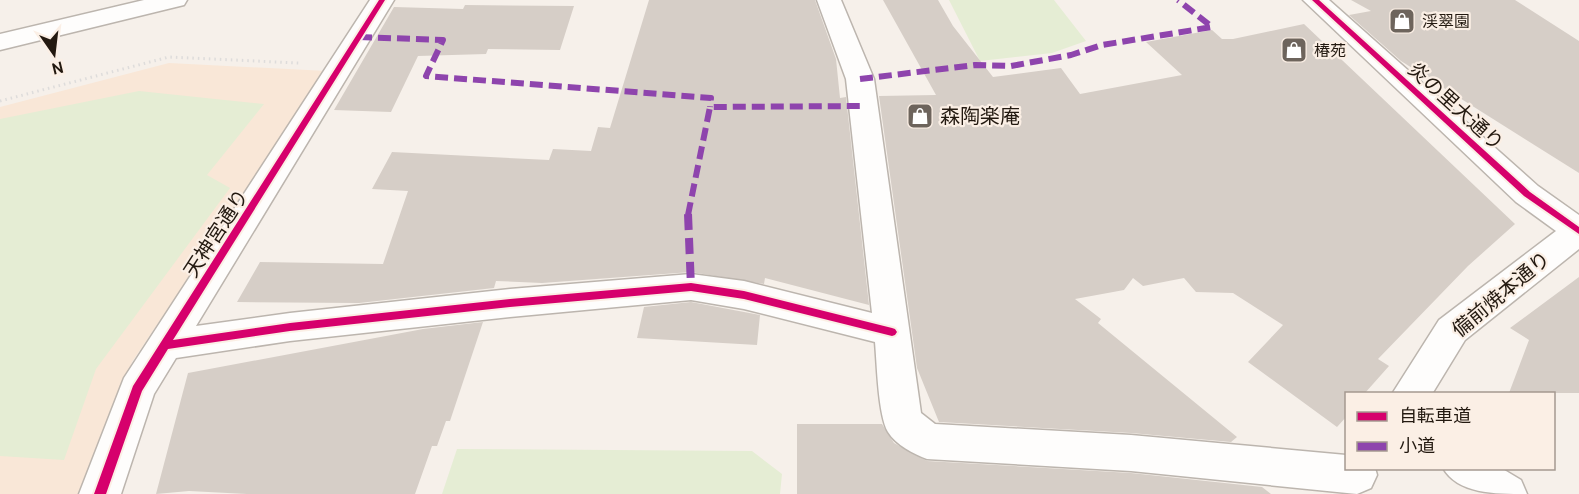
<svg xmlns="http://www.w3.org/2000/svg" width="1579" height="494" viewBox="0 0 1579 494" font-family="Cabin,'Noto Sans JP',sans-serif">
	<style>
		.built { fill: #f9e7d7 }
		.green { fill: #e5edd4 }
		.building { fill: #d6cec7 }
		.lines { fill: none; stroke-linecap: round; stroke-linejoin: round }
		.minor-casing { stroke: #bcb5ae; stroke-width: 3 }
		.highway-casing { stroke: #bcb5ae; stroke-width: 3 }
		.path { stroke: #dedcdb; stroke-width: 3; stroke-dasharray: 1.5 4; stroke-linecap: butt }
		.minor { fill: #fefdfc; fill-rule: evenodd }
		.highway { fill: #fefdfc; fill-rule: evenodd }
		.quiet-far1 { stroke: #8e44ad; stroke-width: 6; stroke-dasharray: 13 6; stroke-linecap: butt }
		.quiet { stroke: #8e44ad; stroke-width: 8; stroke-dasharray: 16 8; stroke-linecap: butt }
		.cycleway-casing { stroke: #fbefe5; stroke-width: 4 }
		.cycleway { fill: #d6006c; fill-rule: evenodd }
		.labels { text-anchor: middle; stroke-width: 4.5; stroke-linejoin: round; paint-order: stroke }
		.far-poi-label { font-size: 16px; fill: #231910; stroke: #fbefe5; text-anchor: start }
		.street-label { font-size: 20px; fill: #231910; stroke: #fbefe5 }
		.poi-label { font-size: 20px; fill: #231910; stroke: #fbefe5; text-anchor: start }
	</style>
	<rect width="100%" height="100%" fill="#f6f0ea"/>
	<path class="built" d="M169 63 327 71 132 362 80 494H0V107Z"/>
	<path class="green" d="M949 0H1054L1086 41 1052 53 980 61Z
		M139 91 264 104 207 175 230 188 96 369 64 460 0 456V119Z
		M457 449 752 451 782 474 780 494H442Z"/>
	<path class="building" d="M649 0H815L836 59 840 98 846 97 869 305 765 278 764 284 691 272 542 283 496 281 494 288 359 303 237 302 260 262 383 264 408 191 372 189 392 152 549 160 553 149 591 151 598 127 610 128Z
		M883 0H938L953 26 993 77 1061 68 1080 94 1182 75 1146 42 1212 30 1222 39H1233L1304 24 1515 224 1468 266 1378 359 1389 366 1365 393H1347V416L1337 427 1248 362 1283 325 1233 293 1196 292 1184 278 1143 286 1133 278 1124 290 1075 299 1101 319 1098 323 1237 437 1231 442 1131 433 939 422 917 368 879 96 936 95Z
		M1351 0H1515L1579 41V173L1401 61 1349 15 1371 11Z
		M465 5 574 6 560 50 488 49 486 54 418 56 391 112 334 110 394 7 463 9Z
		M1579 277V393H1509L1529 340 1510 328Z
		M691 302 760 315 757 345 637 338 644 307Z
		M483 322 450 421H446L437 446H432L415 494H247L189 491 156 494 188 373 423 329Z
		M797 424H882L894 443 927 461 1131 473 1262 487 1271 494H797Z"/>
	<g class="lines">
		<g class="minor-casing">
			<path id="minor" d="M370 0H394L196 326 290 313 510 289 691 274 744 281 872 313 846 79 817 0H841L874 79 921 413 935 424 1131 435 1346 455V468H1375L1377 475 1371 488 1357 494 1131 471 927 459C914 454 896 445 888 432 878 415 877 364 875 342L744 309 691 300 510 317 290 341 176 358 154 394 121 494H79L124 378Z
				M1303 0H1329L1538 186 1579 215V249L1465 340 1432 394H1392L1439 320 1556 231 1516 202Z
				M1443 468H1501L1521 480 1527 494C1495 494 1458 494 1443 468Z"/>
		</g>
		<g class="highway-casing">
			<path id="highway" d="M144 0H187L184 5 0 50V34Z"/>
		</g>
		<path class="path" d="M0 101 169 57 299 63"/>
		<use href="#minor" class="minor"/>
		<use href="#highway" class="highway"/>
		<path class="quiet-far1" d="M359 37 443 40 426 76 711 98 710 107
			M860 79 975 65 1011 66 1071 55 1102 45 1212 27 1178 0
			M688 215 710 107 864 106"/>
		<path class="quiet" d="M688 214 691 287"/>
		<g class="cycleway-casing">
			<path id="cycleway" d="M379 0H385L173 340 290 323 510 299 691 283 744 291 892 328 895 329 897 332 895 335 892 336 744 299 691 291 510 307 290 331 168 349 142 391 106 494H94L133 386Z
				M1312 0H1319L1530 192 1579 227V234L1524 196Z"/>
		</g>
		<use href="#cycleway" class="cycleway"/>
	</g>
	<defs>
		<g id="shop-square" transform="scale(1.35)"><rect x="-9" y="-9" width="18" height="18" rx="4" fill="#6d645c" stroke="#fbefe5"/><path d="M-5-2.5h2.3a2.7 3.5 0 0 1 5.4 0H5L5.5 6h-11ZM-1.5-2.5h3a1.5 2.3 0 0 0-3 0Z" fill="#fff"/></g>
	</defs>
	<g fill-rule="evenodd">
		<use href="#shop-square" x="1402" y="21"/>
		<use href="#shop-square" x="1294" y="50"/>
		<use href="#shop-square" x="920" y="116"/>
	</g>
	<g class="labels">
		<g class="far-poi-label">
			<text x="1422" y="27">渓翠園</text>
			<text x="1314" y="56">椿苑</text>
		</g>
		<g class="street-label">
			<text transform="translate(1456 106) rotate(42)" y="7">炎の里大通り</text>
			<text transform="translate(216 233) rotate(-57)" y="7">天神宮通り</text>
			<text transform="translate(1501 294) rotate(-40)" y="7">備前焼本通り</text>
		</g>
		<g class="poi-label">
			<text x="940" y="123">森陶楽庵</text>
		</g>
	</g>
	<rect x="1345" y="392" width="210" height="78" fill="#fbefe5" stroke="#a59990" stroke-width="1.5"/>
	<rect x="1357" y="412" width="30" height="9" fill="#d6006c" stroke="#a59990" stroke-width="1.5"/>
	<text x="1399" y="422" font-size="18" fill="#231910">自転車道</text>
	<rect x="1357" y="442" width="30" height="9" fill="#8e44ad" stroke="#a59990" stroke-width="1.5"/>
	<text x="1399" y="452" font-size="18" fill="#231910">小道</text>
	<g transform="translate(54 54) rotate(166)" stroke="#fbefe5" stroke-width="4.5" paint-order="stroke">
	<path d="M0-4.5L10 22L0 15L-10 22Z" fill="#231910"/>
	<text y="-9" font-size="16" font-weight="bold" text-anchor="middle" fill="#231910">N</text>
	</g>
</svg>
